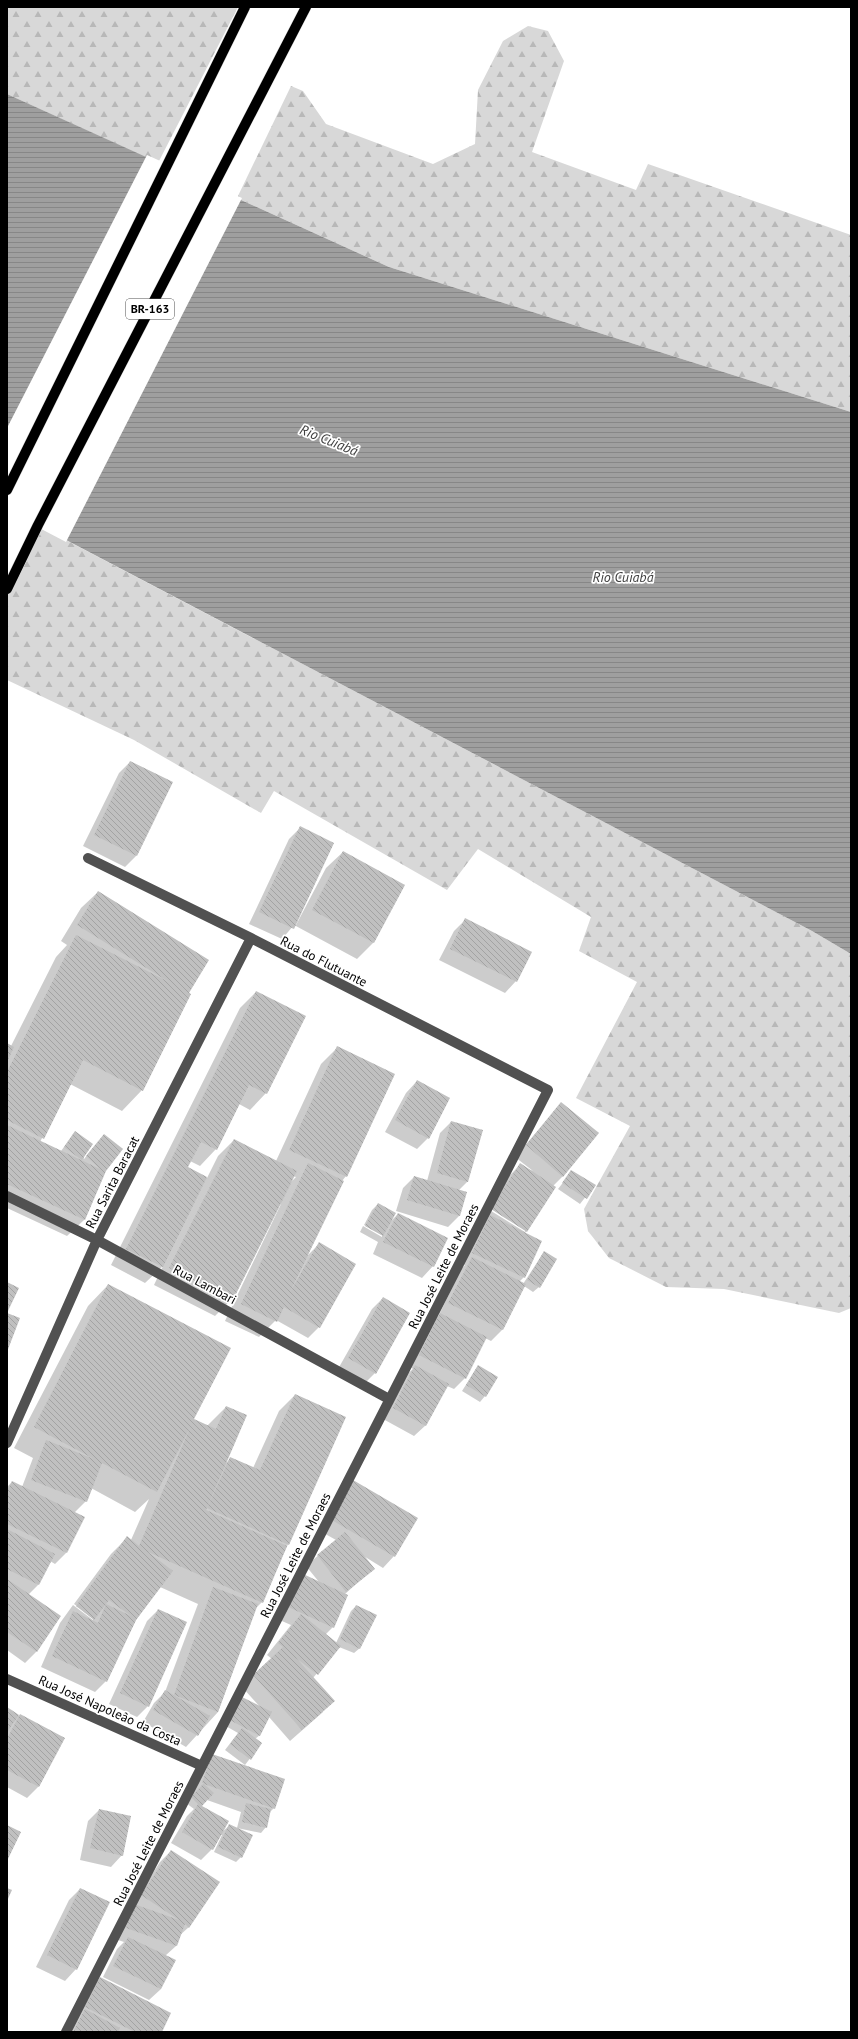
<svg xmlns="http://www.w3.org/2000/svg" width="858" height="2039" viewBox="0 0 858 2039" font-family="'PT Sans',sans-serif">
	<style>
		.forest { fill: url(#forest-firs) }
		.water { fill: url(#water-rules) }
		.pier { fill: #fff }
		.shadow { fill: #0003; fill-rule: evenodd }
		.building { fill: url(#building-back-hatch) }
		.lines { fill: none; stroke-linecap: round; stroke-linejoin: round }
		.major-casing { stroke: #dbdbdb; stroke-width: 11 }
		.minor { stroke: #515151; stroke-width: 10 }
		.major { stroke: #000; stroke-width: 10 }
		.labels { text-anchor: middle; stroke-width: 3.5; stroke-linejoin: round; paint-order: stroke }
		.shield { fill: #fff; stroke: #4c4c4c; stroke-width: 1 }
		.shield-label { font-size: 12px; font-weight: bold; fill: #000 }
		.street-label { font-size: 13px; fill: #000; stroke: #fff }
		.water-label { font-size: 14px; font-style: italic; fill: #404040; stroke: #fff }
	</style>
	<defs>
		<pattern id="forest-firs" width="22" height="20" patternUnits="userSpaceOnUse"><rect width="22" height="20" fill="#d8d8d8"/><path d="M5 1l3.5 6h-7zM16 11l3.5 6h-7z" fill="#b8b8b8"/></pattern>
		<pattern id="water-rules" width="6" height="5" patternUnits="userSpaceOnUse"><rect width="6" height="5" fill="#9f9f9f"/><path d="M0 2.5h6" fill="none" stroke="#878787"/></pattern>
		<pattern id="building-back-hatch" width="6" height="6" patternUnits="userSpaceOnUse"><rect width="6" height="6" fill="#c0c0c0"/><path d="M-1 5l2 2M0 0l6 6M5-1l2 2" fill="none" stroke="#a3a3a3"/></pattern>
	</defs>
	<rect width="100%" height="100%" fill="#fff"/>
	<path class="forest" d="M7 7H238L158 163 7 94Z
		M528 26 548 31 564 61 532 152 636 190 648 164 851 235V412L389 267 237 198 291 86 303 91 326 124 433 164 475 144 478 90 503 41Z
		M41 527 812 931 851 954V1308L839 1313 724 1289 666 1287 609 1258 588 1231 584 1209 630 1126 576 1098 637 982 579 951 591 917 478 849 447 890 274 791 261 813 134 740 7 680V595Z"/>
	<path class="water" d="M7 94 389 267 851 412V954L812 931 7 509Z"/>
	<path class="pier" d="M147 155 242 198 66 542 7 511V428Z"/>
	<path class="shadow" d="M130 762 136 856 125 867 83 846 119 773Z
		M300 828 295 925H296L326 868 343 852 403 885 373 943 357 959 294 925 282 939 249 924 289 839Z
		M98 892 188 993 142 1090 122 1111 70 1084 40 1142 61 1151 75 1132 84 1159 99 1141 105 1172 84 1220 67 1236 7 1208V1044L11 1046 56 957 67 945 61 941 81 908Z
		M465 920 516 981 505 993 439 960 454 931Z
		M256 992 266 1093 250 1110 239 1104 216 1149 200 1166 190 1161 187 1168 207 1178 218 1156 234 1140 276 1161 321 1064 338 1047 346 1176 342 1181 307 1256 319 1244V1327L308 1338 276 1320 259 1337 225 1321 281 1204 279 1203 232 1299 215 1316 154 1285 163 1266 145 1283 111 1265 240 1008ZM293 1176 296 1177 290 1183Z
		M417 1081 428 1138 417 1149 385 1132 406 1093Z
		M561 1104 563 1176 553 1186 525 1233 524 1277 519 1282 523 1284 544 1252 539 1287 533 1292 524 1286 502 1330 491 1341 485 1338 465 1378 454 1389 447 1386 426 1425 414 1436 383 1419 404 1377 413 1369 409 1366 429 1326 439 1315 461 1269 465 1265 461 1264 488 1209 525 1232V1230L489 1207 509 1176 520 1165 533 1171 515 1157Z
		M451 1122 468 1181 458 1191 466 1193 459 1216 448 1227 396 1211 403 1188 414 1177 427 1181 440 1133Z
		M572 1171 594 1186 580 1204 558 1189Z
		M378 1204 392 1220 398 1214 433 1266 422 1278 373 1254 378 1242 360 1232 363 1226 382 1237V1234L364 1225 372 1210Z
		M108 1285 193 1420 207 1426 226 1407 225 1464 231 1458 253 1468 279 1411 295 1395 345 1418 262 1602 256 1608 218 1712 186 1747 143 1722 154 1703 165 1692 198 1604 160 1587 136 1620 106 1681 95 1692 41 1667 60 1623 73 1605 93 1620V1617L74 1604 111 1554 127 1538 131 1540 149 1499 135 1512 91 1488 86 1501 74 1513 66 1553 55 1564 50 1561 38 1585 28 1595 60 1617 36 1652 25 1663 7 1650V1487L12 1482 22 1487 33 1458 14 1448 88 1306Z
		M383 1298 375 1373 364 1384 338 1369 372 1309Z
		M478 1366 485 1396 480 1402 462 1391Z
		M342 1492 394 1556 383 1568 362 1555 373 1569 345 1594 333 1627 325 1635 336 1643 351 1611 356 1606 360 1648 354 1653 339 1647 313 1678 323 1712 290 1741 269 1717 260 1735 255 1739 261 1744 245 1765 225 1750 238 1733 224 1725 235 1703 260 1707 242 1687 272 1659 267 1655 291 1625 275 1618 319 1582 306 1566 336 1540 320 1531Z
		M158 1610 148 1706 137 1717 109 1704 147 1621Z
		M7 1708 19 1716 20 1715 64 1738 38 1787 27 1798 7 1787Z
		M213 1755 274 1808 270 1812 266 1827 261 1833 237 1828 241 1812 207 1800 201 1806 222 1832 230 1825 241 1857 236 1862 214 1852 222 1835H220L212 1849 201 1860 171 1843 187 1816 194 1809 186 1803 194 1795 191 1794Z
		M99 1810 122 1855 111 1867 80 1860 88 1821Z
		M171 1851 189 1927 179 1936 176 1946 165 1956 161 1989 149 2000 103 1977 117 1949 124 1942 115 1939 131 1907 160 1862Z
		M80 1889 76 1969 65 1981 36 1967 69 1900Z
		M100 1978 161 2032H68L89 1989Z"/>
	<path class="building" d="M130 761 173 782 137 856 94 835Z
		M300 826 334 843 294 929 259 912Z
		M343 851 405 885 374 943 312 910Z
		M98 891 209 960 189 993 191 994 143 1091 83 1060 44 1139 7 1120V1072L76 935 169 982 77 925Z
		M465 918 532 952 517 982 450 949Z
		M256 991 306 1016 267 1094 249 1085 217 1150 201 1142 188 1167 207 1177 163 1267 126 1249Z
		M7 1043 14 1047 7 1062Z
		M337 1046 395 1074 347 1177 289 1150Z
		M417 1080 450 1098 429 1139 395 1120Z
		M561 1102 599 1133 563 1177 526 1145Z
		M451 1121 483 1130 468 1182 437 1173Z
		M7 1125 100 1169 86 1156 104 1134 123 1149 106 1171 85 1220 7 1184Z
		M75 1131 93 1144 82 1160 64 1147Z
		M234 1139 297 1171 233 1300 169 1268Z
		M308 1163 344 1181 290 1292 319 1242 356 1264 320 1328 284 1307 277 1322 241 1304Z
		M520 1163 556 1187 527 1232 491 1209Z
		M571 1170 596 1185 587 1199 562 1183Z
		M414 1176 467 1192 460 1216 407 1200Z
		M378 1203 396 1213 383 1236 365 1226Z
		M398 1213 448 1238 434 1267 383 1242Z
		M490 1215 542 1241 525 1278 472 1253Z
		M544 1251 557 1259 540 1288 527 1280Z
		M472 1257 526 1284 503 1330 448 1303Z
		M7 1282 19 1288 7 1313 20 1318 7 1352Z
		M108 1284 231 1348 194 1419 216 1429 226 1406 247 1415 206 1510 287 1546 263 1603 148 1552 173 1571 136 1620 107 1682 52 1656 73 1611 98 1623 106 1604 131 1616 109 1600 94 1620 76 1606 127 1536 139 1546 190 1428 157 1492 102 1463 87 1502 31 1480 46 1440 94 1459 34 1427Z
		M383 1297 410 1313 376 1374 348 1358Z
		M440 1313 487 1337 466 1379 419 1355Z
		M415 1365 449 1384 426 1426 393 1408Z
		M478 1365 498 1377 486 1397 466 1385Z
		M295 1394 346 1417 289 1545 207 1508 230 1457 260 1470Z
		M353 1480 418 1518 395 1557 330 1519Z
		M12 1481 85 1517 67 1553 7 1524V1491Z
		M7 1529 55 1554 39 1585 7 1569Z
		M345 1532 375 1569 346 1592 317 1555Z
		M301 1573 348 1595 334 1628 286 1606Z
		M7 1579 61 1616 37 1652 7 1632Z
		M213 1587 258 1604 218 1712 174 1695Z
		M356 1605 377 1615 360 1649 340 1639Z
		M158 1609 187 1622 149 1707 120 1693Z
		M301 1614 341 1646 318 1675 296 1658 335 1701 302 1730 253 1675 283 1647 278 1643Z
		M165 1690 210 1716 198 1736 153 1710Z
		M240 1696 272 1712 260 1736 228 1719Z
		M7 1707 19 1715 7 1732Z
		M20 1714 65 1738 39 1787 7 1770V1739Z
		M242 1728 262 1743 251 1760 230 1744Z
		M212 1754 285 1779 275 1809 204 1784 214 1793 202 1806 229 1821 213 1850 182 1832 198 1804 191 1797 204 1783H202Z
		M246 1803 271 1809 267 1828 242 1822Z
		M99 1809 131 1816 123 1856 90 1848Z
		M229 1824 253 1835 242 1858 218 1847Z
		M7 1825 21 1832 7 1861Z
		M171 1850 220 1882 189 1928 185 1924 177 1946 126 1928 134 1904 179 1920 141 1895Z
		M7 1888 12 1890 7 1901Z
		M80 1888 110 1902 77 1970 47 1955Z
		M128 1937 176 1960 161 1989 113 1966Z
		M100 1977 171 2013 162 2032H135L85 2007Z
		M85 2009 120 2028 118 2032H73Z"/>
	<g class="lines">
		<g class="major-casing">
			<path id="major" d="M7 490 245 7
				M7 589 38 525 306 7"/>
		</g>
		<path class="minor" d="M7 1196 97 1240 389 1399
			M7 1443 97 1240 251 938
			M7 1679 202 1766
			M66 2032 548 1090 251 938 88 858"/>
		<use href="#major" class="major"/>
	</g>
	<g class="labels">
		<rect class="shield" x="126" y="299" width="48" height="20" rx="3"/>
		<g class="shield-label">
			<text x="150" y="313">BR-163</text>
		</g>
		<g class="street-label">
			<text transform="translate(324 961) rotate(27)" y="5">Rua do Flutuante</text>
			<text transform="translate(112 1182) rotate(-63)" y="5">Rua Sarita Baracat</text>
			<text transform="translate(443 1266) rotate(-63)" y="5">Rua José Leite de Moraes</text>
			<text transform="translate(205 1284) rotate(28)" y="5">Rua Lambari</text>
			<text transform="translate(295 1555) rotate(-63)" y="5">Rua José Leite de Moraes</text>
			<text transform="translate(110 1710) rotate(24)" y="5">Rua José Napoleão da Costa</text>
			<text transform="translate(148 1843) rotate(-63)" y="5">Rua José Leite de Moraes</text>
		</g>
		<g class="water-label">
			<text transform="translate(329 440) rotate(22)" y="5">Rio Cuiabá</text>
			<text x="623" y="582">Rio Cuiabá</text>
		</g>
	</g>
	<rect width="858" height="2039" fill="none" stroke="#000000" stroke-width="16"/>
</svg>
